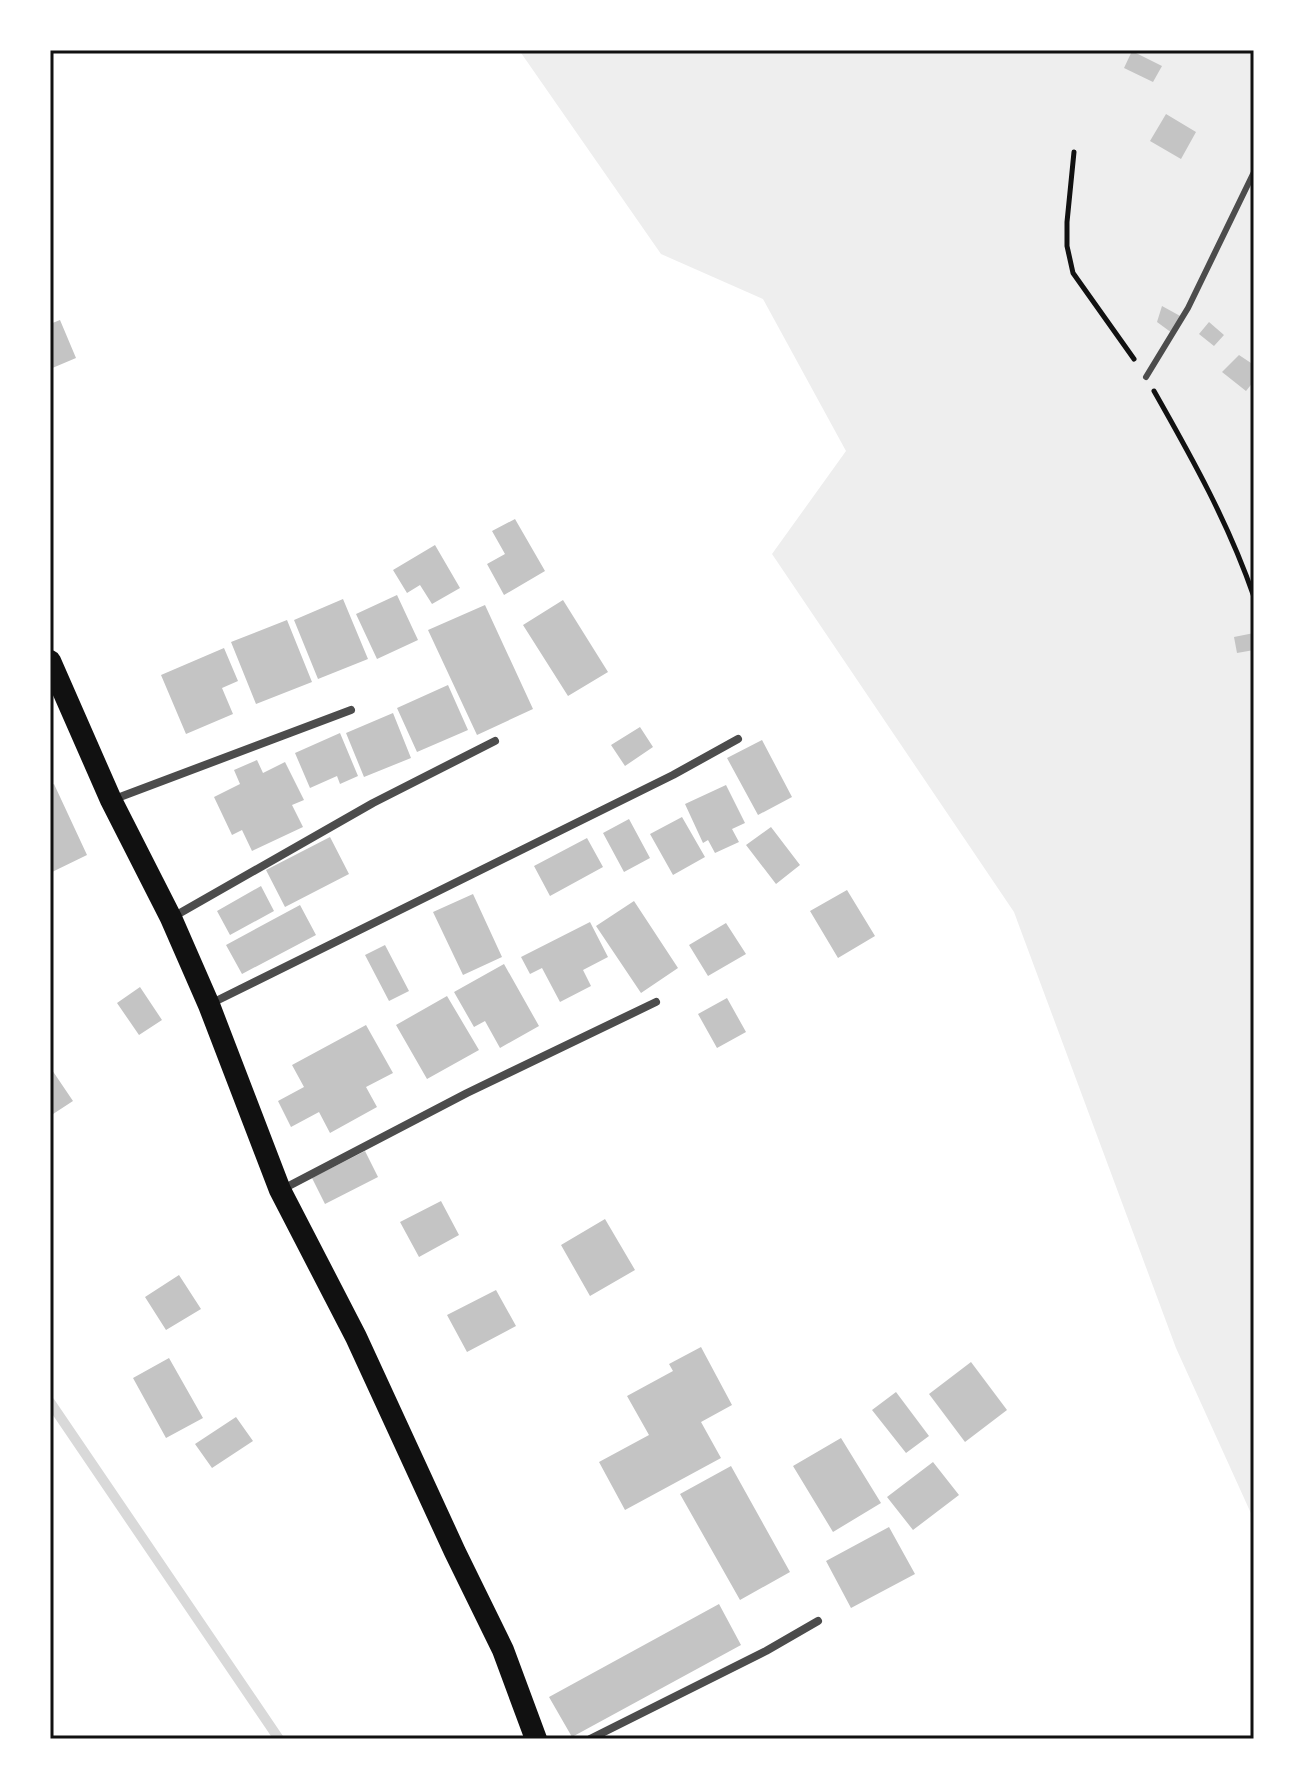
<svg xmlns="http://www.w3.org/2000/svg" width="1304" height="1789" viewBox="0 0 1304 1789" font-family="'IBM Plex Sans',sans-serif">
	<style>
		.green { fill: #eee }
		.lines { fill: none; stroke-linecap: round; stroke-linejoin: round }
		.stream { stroke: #d9d9d9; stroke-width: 10 }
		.building { fill: #c4c4c4 }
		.path { stroke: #111; stroke-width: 5 }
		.service { stroke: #4c4c4c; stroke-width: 6 }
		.minor { stroke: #4c4c4c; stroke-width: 8 }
		.trunk { stroke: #111; stroke-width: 22 }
		.neatline { fill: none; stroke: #111; stroke-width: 3 }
	</style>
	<rect width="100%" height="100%" fill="#fff"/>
	<path class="green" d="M519 50H1254V1520L1176 1348 1014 912 772 554 846 451 763 299 661 254Z"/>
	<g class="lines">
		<path class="stream" d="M50 1402 279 1739"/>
	</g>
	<path class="building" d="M1132 51 1162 66 1153 82 1124 68Z
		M1166 114 1196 132 1181 159 1150 141Z
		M1162 306 1182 317 1172 333 1157 322Z
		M60 320 76 358 50 369V324Z
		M1209 322 1224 335 1214 346 1199 334Z
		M1239 355 1254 365V381L1246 391 1222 372Z
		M515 519 545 571 504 595 487 564 505 554 492 531Z
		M435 545 460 588 432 604 420 585 407 593 393 570Z
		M397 595 418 640 377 659 356 614Z
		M343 599 368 659 318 679 294 620Z
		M563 600 608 672 568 696 523 625Z
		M485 605 533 709 477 735 428 630Z
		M287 620 312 682 256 704 231 642Z
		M1254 633V650L1237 653 1234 637Z
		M224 648 238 681 222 688 233 714 186 734 161 675Z
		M448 685 468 730 417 752 397 708Z
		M393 713 411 758 364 777 346 733Z
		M640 727 653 747 625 766 611 745Z
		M340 733 358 776 340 784 337 776 310 788 295 753Z
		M762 740 792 797 758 815 727 758Z
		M257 760 263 773 285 762 304 800 292 805 303 827 252 851 242 830 232 835 214 797 240 784 234 770Z
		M54 784 87 855 50 873V786Z
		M726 785 745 823 732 829 739 842 715 853 708 840 703 843 685 804Z
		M682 817 705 857 673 875 650 834Z
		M629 819 650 858 624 872 603 833Z
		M771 827 800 865 776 884 746 845Z
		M330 837 349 874 285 907 266 870Z
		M587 838 603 867 550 896 534 866Z
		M261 886 274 911 230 935 217 911Z
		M847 890 875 936 838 958 810 911Z
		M473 894 502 957 463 975 433 912Z
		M634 901 678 968 641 993 596 926Z
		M300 905 316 935 242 974 226 945Z
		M590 922 608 957 583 970 591 986 560 1002 542 968 530 974 521 957Z
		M726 923 746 954 708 976 689 945Z
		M385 945 409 991 389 1001 365 955Z
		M504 964 539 1026 500 1048 485 1021 474 1027 454 992Z
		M140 987 162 1020 139 1035 117 1003Z
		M447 996 479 1050 427 1079 396 1025Z
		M727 998 746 1032 717 1048 698 1014Z
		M366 1025 393 1073 366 1087 377 1107 330 1133 319 1112 291 1127 278 1101 304 1087 292 1065Z
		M50 1067 73 1101 50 1116Z
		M365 1151 378 1177 325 1204 312 1178Z
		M441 1201 459 1235 419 1257 400 1222Z
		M605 1219 635 1270 590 1296 561 1245Z
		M179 1275 201 1309 166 1330 145 1297Z
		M496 1290 516 1326 467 1352 447 1315Z
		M701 1347 732 1405 701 1422 721 1458 625 1510 599 1462 649 1435 627 1396 673 1371 669 1364Z
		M169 1358 203 1418 166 1438 133 1378Z
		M971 1362 1007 1410 965 1442 929 1394Z
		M896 1392 929 1436 906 1453 872 1410Z
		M236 1417 253 1441 212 1468 195 1444Z
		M841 1438 881 1503 833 1532 793 1466Z
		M933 1462 959 1495 913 1530 887 1497Z
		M731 1466 790 1572 740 1600 680 1494Z
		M889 1527 915 1574 851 1608 826 1561Z
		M719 1604 741 1645 572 1737 549 1697Z"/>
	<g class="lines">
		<path class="path" d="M1074 152 1067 222V246L1073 273 1134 359
			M1154 391C1192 458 1229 524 1254 597"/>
		<path class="service" d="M1146 377 1188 308 1254 172"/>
		<path class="minor" d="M112 800 351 710
			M173 917 373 803 495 741
			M210 1004 673 775 738 739
			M281 1190 467 1093 656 1002
			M590 1739 766 1651 818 1621"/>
		<path class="trunk" d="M50 661 111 800 171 918 209 1005 280 1190 356 1337 455 1552 503 1650 536 1739"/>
	</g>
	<rect width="1304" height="1789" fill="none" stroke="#ffffff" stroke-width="104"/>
	<rect x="52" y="52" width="1200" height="1685" class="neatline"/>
</svg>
